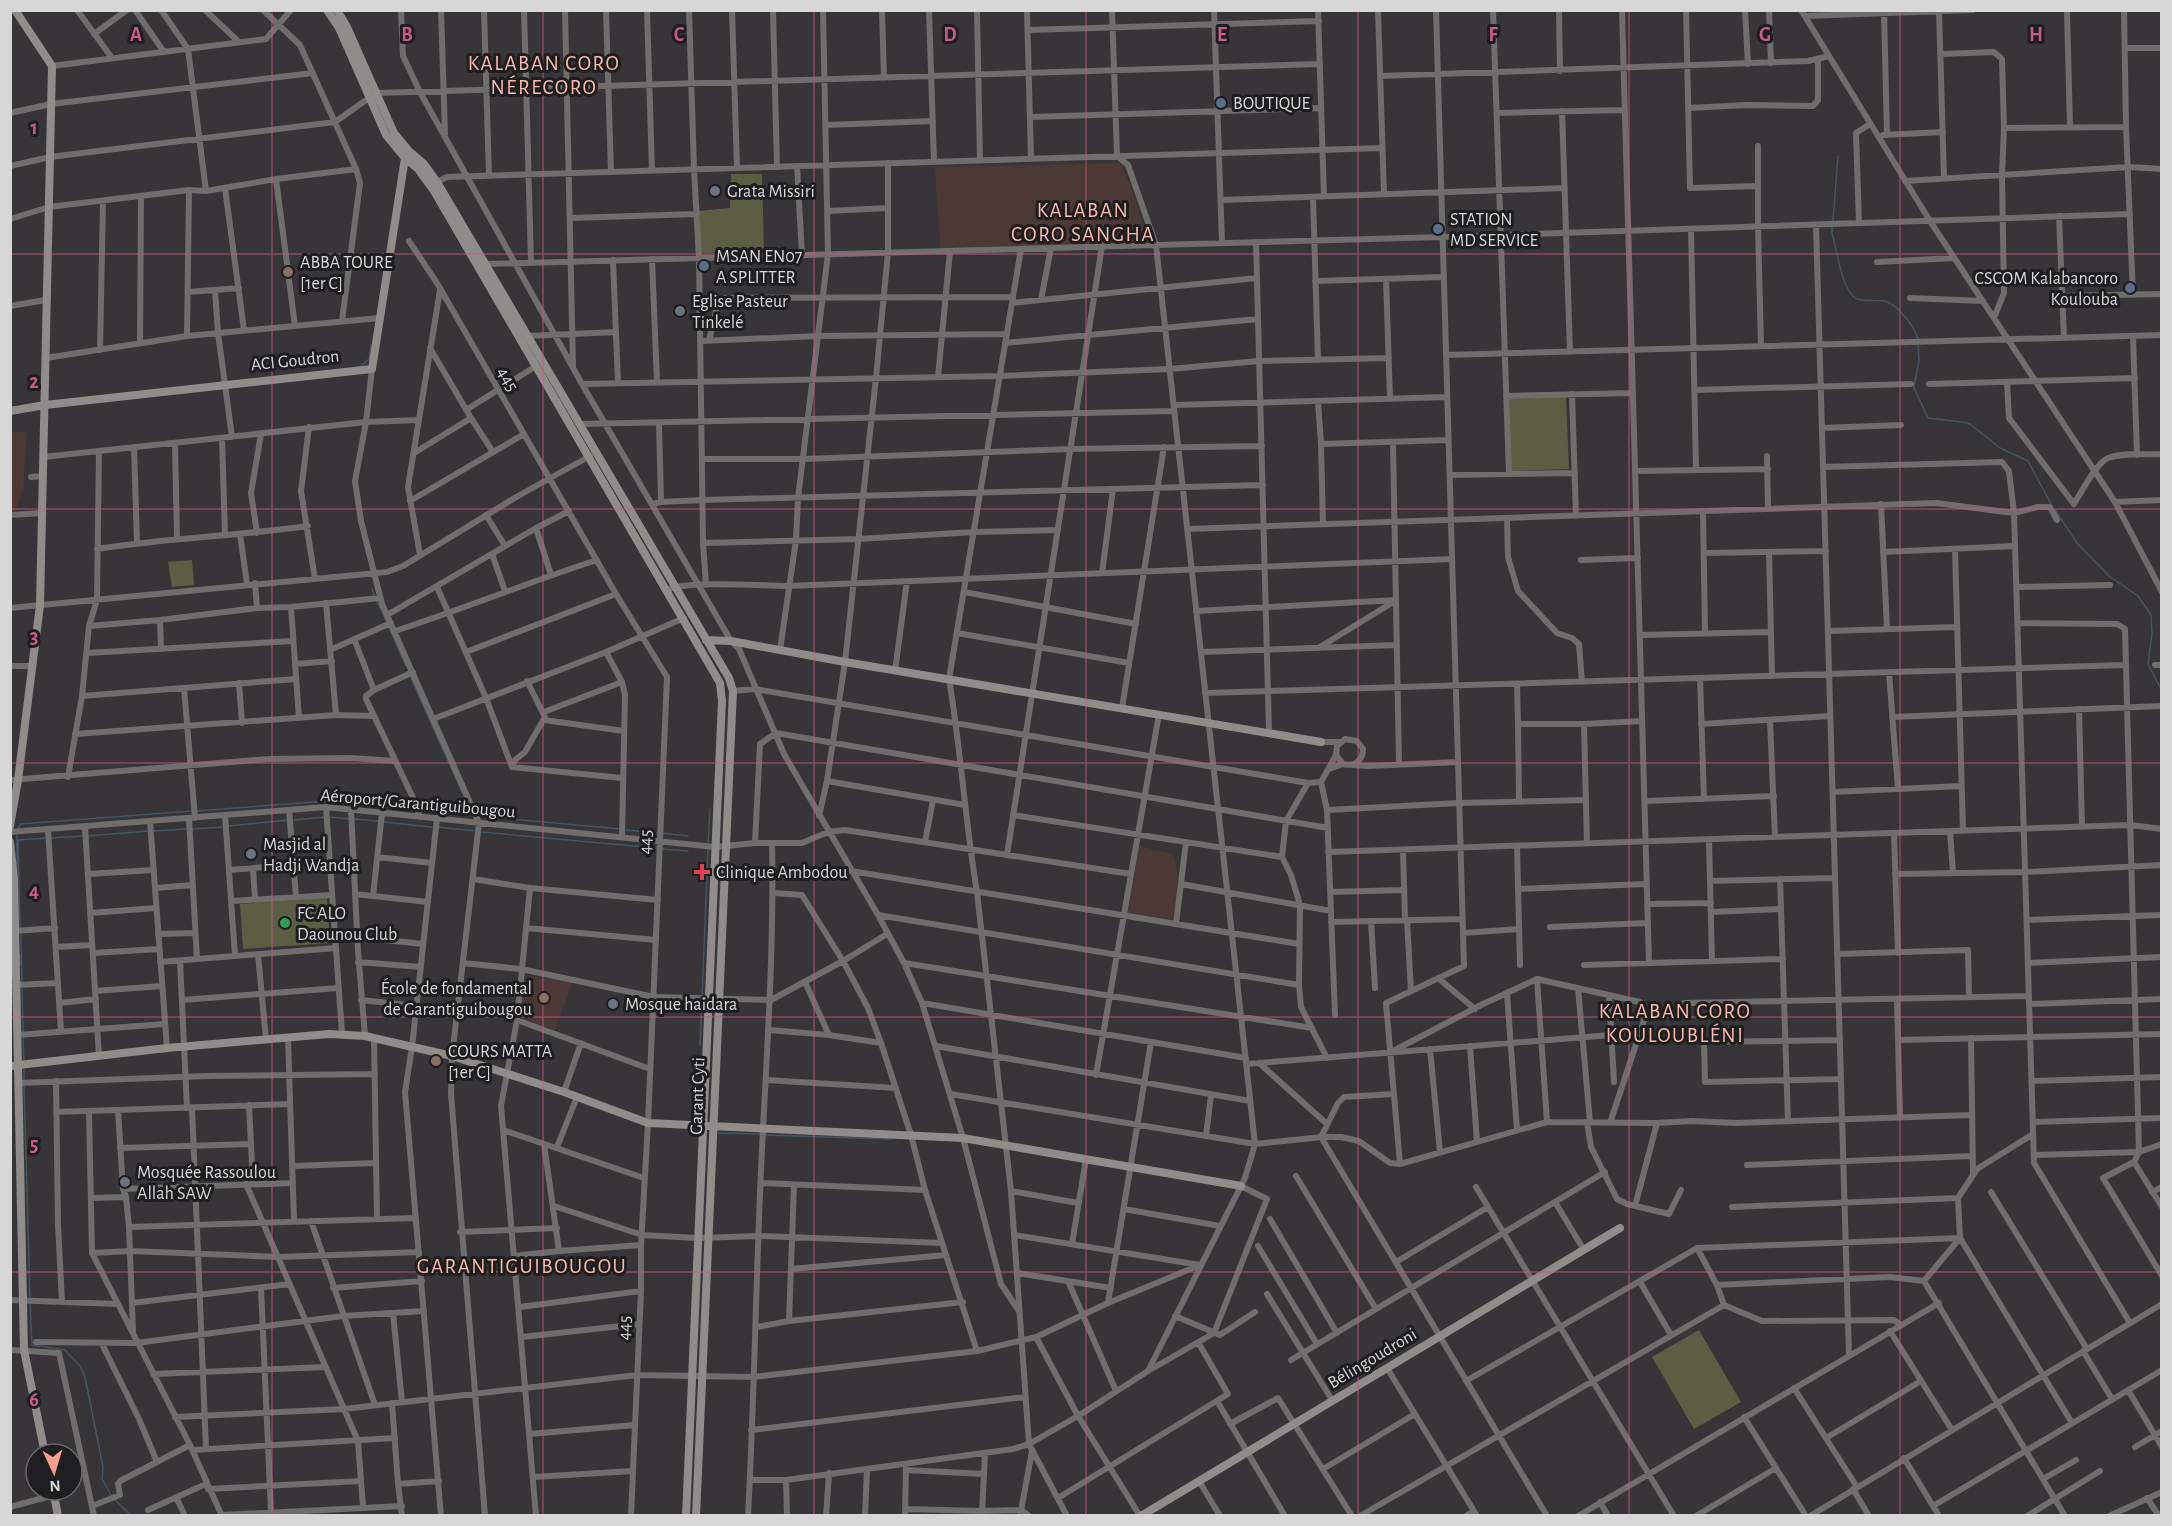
<svg xmlns="http://www.w3.org/2000/svg" width="2172" height="1526" viewBox="0 0 2172 1526" font-family="'Alegreya Sans',sans-serif">
	<style>
		.commercial { fill: #4c3834 }
		.education { fill: #4d3838 }
		.green { fill: #5c5e44 }
		.lines { fill: none; stroke-linecap: round; stroke-linejoin: round }
		.stream { stroke: #445661; stroke-width: 1.5 }
		.street { stroke: #6f6e6c; stroke-width: 6 }
		.secondary { stroke: #8f8c8a; stroke-width: 8 }
		.grid { fill: none; stroke: #ca5b87; stroke-width: 1.5; stroke-opacity: 0.55 }
		.service-dot { fill: #5c6f8a; stroke: #1e1d1f; stroke-width: 2 }
		.worship-dot { fill: #6b7280; stroke: #1e1d1f; stroke-width: 2 }
		.education-dot { fill: #8d6e63; stroke: #1e1d1f; stroke-width: 2 }
		.health-dot { fill: #e0444e; stroke: #1e1d1f; stroke-width: 2 }
		.leisure-dot { fill: #2e9e5b; stroke: #1e1d1f; stroke-width: 2 }
		.labels { text-anchor: middle; stroke-width: 6; stroke-linejoin: round; paint-order: stroke }
		.poi-label { font-size: 18px; fill: #d8d7d8; stroke: #1e1d1f; text-anchor: start }
		.street-label { font-size: 18px; fill: #d8d7d8; stroke: #1e1d1f }
		.quarter-label { font-size: 21px; letter-spacing: 1.5px; fill: #fab8ab; stroke: #1e1d1f }
		.grid-label { font-size: 20px; text-anchor: middle; font-weight: bold; fill: #ca5b87; stroke: #1e1d1f; stroke-width: 6; stroke-linejoin: round; paint-order: stroke }
	</style>
	<rect width="100%" height="100%" fill="#373538"/>
	<path class="commercial" d="M1119 163 1130 183 1147 239 1124 246 940 250 935 167Z
		M11 431 27 432 23 489 16 511H11Z
		M1139 846 1173 854 1178 876 1176 919 1128 915Z"/>
	<path class="education" d="M528 976 573 981 555 1030 524 1019 521 1014 524 980Z"/>
	<path class="green" d="M731 174H762L764 252 700 253 699 211 730 208Z
		M1566 397 1569 469 1511 471 1509 399Z
		M192 560 194 585 172 587 168 562Z
		M327 898 330 943 243 949 240 904Z
		M1699 1330 1741 1402 1694 1429 1652 1357Z"/>
	<g class="lines">
		<path class="stream" d="M1833 221 1838 156
			M1832 226V233C1836 248 1842 288 1854 297 1861 303 1876 299 1885 301 1898 305 1915 327 1918 339
			M1918 344 1919 360 1914 388 1928 418 1962 422 1970 424 2000 448 2028 461 2052 506
			M361 366 369 359 371 345
			M2055 510 2077 543 2109 576 2138 596 2151 615 2152 634 2148 664 2162 691
			M372 589 374 595
			M377 602 387 622
			M389 627 406 666
			M410 676 472 814
			M419 810 471 815
			M195 811 327 801 415 810
			M479 816 621 829
			M330 817 349 819
			M353 819 379 821
			M294 820 325 817
			M383 822 432 827
			M228 826 289 820
			M437 827 477 831
			M18 828 21 824 191 811
			M192 829 223 827
			M626 830 657 833
			M153 831 187 829
			M17 832V873
			M482 832 656 848
			M661 833 688 836
			M87 836 148 831
			M51 838 83 836
			M708 844 710 809
			M661 849 688 851
			M20 929 18 840 47 838
			M21 934 22 983
			M20 965V955
			M22 988 23 1031
			M702 997 708 848
			M23 1036 24 1061
			M700 1045 702 1001
			M24 1070V1081
			M24 1086 30 1297
			M716 1133 759 1134
			M764 1135 891 1139
			M30 1302 32 1345 65 1350 80 1366 85 1377 103 1467
			M103 1467 102 1479 111 1495
			M114 1499 132 1516"/>
		<path class="street" d="M77 10 112 58
			M135 10 164 52
			M161 10 188 49 206 191
			M205 10 239 42
			M263 10 300 45 356 169 360 183 342 321
			M401 10 403 56 420 92 582 384 731 641 739 649 784 754 878 915 904 963 922 1003 963 1138 1001 1284 1019 1311
			M441 10 445 134
			M484 10 489 176
			M524 10 531 262
			M565 10 573 367
			M606 10 611 172
			M647 10 652 170
			M689 10 694 169 699 258 703 543 706 585
			M732 10 737 168
			M773 10 777 167
			M882 10 884 78
			M929 10 934 162
			M977 10 980 160
			M1027 10 1031 159
			M1112 10 1117 156 1128 165 1156 245 1255 1144 1245 1178 1148 1371
			M1214 10 1222 243
			M1318 10 1324 196
			M1378 10 1384 194
			M1493 10 1509 474
			M1559 10 1560 71
			M1622 10 1649 963
			M1686 10 1690 188 1758 186
			M1745 10 1748 64
			M1769 10 1771 63
			M1801 10 1930 221 2115 502 2162 592
			M1939 10 1944 178
			M2067 10 2070 127
			M2124 10 2126 127 2133 295
			M1884 11 1887 135
			M1805 16 1973 10
			M1028 30 1319 21
			M94 34 127 10
			M2126 48H2162
			M1940 54 1994 52 2002 59 2004 128 2002 175 2004 293 1994 318
			M52 66 266 39 291 10
			M1380 76 1808 61 1829 56
			M1689 108 1746 105 1813 106 1818 100V59
			M1562 111 1570 352
			M10 113 51 104 313 73
			M1497 113 1624 110
			M1030 117 1321 108
			M826 125 933 121
			M2004 128 2126 127
			M1883 135 1943 132
			M1758 146V227L1761 346
			M10 166 50 157 335 122 376 93 1320 64
			M797 166 802 255
			M276 179 295 326
			M1905 181 2129 167 2162 169
			M437 182 447 177 1382 148
			M225 188 244 330
			M1313 197 1318 360
			M1221 200 1565 188
			M828 211 888 208
			M2059 216 2064 338
			M571 218 697 214
			M10 219 49 207 189 190 206 191 276 179 356 169
			M1859 223 1856 133 1870 124
			M1816 225 1849 1356
			M1691 229 1696 470
			M409 241 437 283 616 594 667 677 648 1123 641 1245V1291L631 1516
			M1256 242 1269 732
			M1021 249 949 679C961 750 965 821 977 892L1011 1191 1029 1444 1067 1516
			M652 259 657 382
			M613 260 618 383
			M1877 262 1954 258
			M486 264 1442 237 2130 214
			M1386 279 1390 399
			M1315 281 1444 277
			M215 290 218 333 232 437
			M188 292 239 288
			M2062 296 2162 294
			M700 298 1013 297
			M1910 298 1983 301
			M1041 300 1051 248
			M1012 303 1257 278
			M10 306 46 300
			M187 336 189 190
			M527 336 616 332
			M2133 336 2137 455
			M701 341 819 336 1007 334
			M709 341 719 298
			M140 343 141 196
			M1005 343 1258 319
			M430 348 471 418 493 452
			M100 350 103 201
			M1446 355 2162 335
			M46 358 187 336 380 318
			M372 369 366 422 355 481 361 521 382 604 479 823 452 1056 451 1094 485 1516
			M938 377 950 251
			M2007 382 2009 418 2074 504C2081 493 2096 463 2108 458 2124 452 2145 455 2162 454
			M582 384 1000 376 1170 369 1259 361 1389 358
			M1929 384 2135 378
			M1694 390 1911 384
			M1572 394 1576 516
			M1506 396 1633 393
			M1318 401 1321 444 1323 524
			M1174 405 1447 397
			M466 410 536 366
			M659 423 661 502
			M580 424 1174 411
			M309 427 301 491 315 579
			M1822 428 1901 425
			M222 438 225 535
			M1393 442 1399 764
			M175 444 177 539
			M1321 444 1448 440
			M134 447 137 543
			M414 453 471 418
			M1767 456 1768 508
			M43 457 366 422 418 420
			M703 459H804L1070 449 1262 446
			M1823 467 2002 462 2009 471 2014 513 2034 1163 2130 1323
			M1635 471 1768 469
			M1450 475 1575 473
			M31 477 43 476
			M410 501 524 434
			M2115 502 2162 500
			M653 504 661 502 703 500 1263 485
			M1881 504 1887 629
			M1703 511 1705 633
			M10 515 42 513
			M486 515 505 546
			M1507 518 1508 557 1518 591 1557 633 1572 638 1579 644 1582 682
			M536 528 551 575
			M1187 529 1936 503 2014 513 2038 507H2050L2057 520
			M257 533 251 493 261 434
			M240 534 247 584
			M703 543 858 539 974 532 1058 530
			M97 549C167 538 238 536 308 526
			M1955 549 1963 831
			M1769 552 1772 676
			M1883 552 2015 546
			M1704 553 1826 551
			M492 554 505 591
			M420 555 408 487 440 290
			M1581 560 1638 558
			M1102 573 1113 489
			M255 583 257 608
			M437 587 486 698 512 767
			M2017 587 2110 585
			M667 590C688 580 761 586 788 586L1452 559
			M964 592 1136 624
			M326 603 336 715
			M291 607 299 718
			M10 608 387 572 403 566 518 496 590 456
			M1196 611 1396 600
			M387 615 536 528 569 511
			M2018 623 2117 624 2125 629 2139 1152 2034 1155
			M89 626 160 620
			M395 631C463 609 529 582 597 560
			M1828 631 1957 627
			M957 633 1129 663
			M1640 635 1770 632
			M354 639 374 690
			M1320 647 1395 601
			M161 649 160 620 257 608 291 607 380 598
			M332 649 391 623
			M780 650 796 540 798 498 828 254 823 10
			M466 652 616 594
			M606 652 622 682 625 695 622 837
			M1201 652 1397 645
			M87 653 293 641
			M295 664 332 661
			M2155 665H2162
			M10 666H33
			M895 671 907 581
			M413 672 374 690 366 696V699L415 802 420 817
			M1889 673 1898 789
			M1700 678 1704 799
			M239 683 242 723
			M1517 684 1518 724H1584L1642 721
			M184 688 195 818
			M733 691 755 689 1308 783
			M1205 693 2126 665
			M82 696 296 679
			M1122 708 1164 447
			M2079 709 2082 827
			M544 712 622 682
			M1892 717 2162 706
			M433 719 606 652 684 618
			M544 720 624 731
			M1770 720 1775 837
			M1518 724 1519 801
			M1584 724 1587 844
			M1701 724 1830 716
			M75 734 336 715 374 716
			M1321 742H1340
			M1353 765 1368 766 1458 762
			M512 767 622 778
			M512 767 515 760 525 752 545 717 527 681
			M1329 769 1343 764C1354 767 1363 761 1363 749L1357 741 1345 739 1337 746 1336 755 1343 764
			M68 777 82 696 89 626 97 600 99 451
			M10 780 269 759 350 758 395 761
			M827 781 965 805
			M1321 782 1308 783 1286 821 1282 857 1291 875 1300 905 1299 985 1301 1007 1327 1058
			M1833 792 1961 786
			M1645 801 1774 796
			M326 807 342 1034
			M289 810 296 897
			M351 810 358 951 365 1036
			M1327 810 1459 803 1586 800
			M225 815 235 956
			M1013 815 1282 857
			M819 816 827 781 845 662 876 378 888 252V163
			M189 818 197 959
			M437 818 412 1047 405 1092 441 1516
			M150 821 167 1048
			M85 827 99 1056
			M48 830 61 1031
			M1950 831 1953 872
			M10 832 326 807 715 847 755 843H802L828 832 845 830 1131 874
			M1894 833 1898 953
			M1709 840 1712 961
			M925 842 933 800
			M755 843 760 744 776 733 1328 828
			M1517 846 1520 965
			M1403 850 1405 920
			M1328 852 2131 825 2162 829
			M1007 855 1102 246
			M377 857 432 863
			M253 868 255 899
			M229 870 294 865
			M851 871 1299 944
			M88 874 154 870
			M1895 874 2025 872 2162 865
			M473 879 530 888 658 900
			M1780 879 1788 1121
			M1710 881 1835 878
			M1181 884 1331 911
			M155 888 193 885
			M530 888 517 1020 501 1106 536 1516
			M1518 889 1647 884
			M1330 892 1404 890
			M773 893 802 895 843 961 868 1008 881 1043 911 1135 925 1190 977 1351
			M355 894 428 902
			M373 896 382 813
			M231 901 332 895
			M1648 904 1711 903
			M1711 912 1781 909
			M90 913 156 908
			M878 915 1299 985
			M1407 920 1411 991
			M2027 920 2162 915
			M1371 921 1375 988
			M1331 922 1462 919
			M1176 924 1186 842
			M1550 927 1648 923
			M526 928 656 940
			M15 931 55 928
			M1463 933 1519 929
			M158 934 195 933
			M357 937 423 944
			M56 947 92 945
			M93 953 159 949
			M258 954 266 1039
			M1837 954 1968 950 1969 997
			M180 961 187 1108
			M160 962 336 948
			M358 962 421 967
			M463 963 521 969 654 997 771 1000 843 961 887 934
			M904 963 1312 1028
			M2028 963 2162 957
			M1584 965 1783 959
			M1438 978 1475 1009
			M1537 979 1547 1122
			M805 982 829 1035
			M16 985 58 983
			M1578 988 1590 1122
			M95 991 162 986
			M1507 993 1517 1130
			M1609 995 1614 1082
			M1897 999 1900 1117
			M182 1000 338 988
			M361 1000 417 1006
			M59 1003 96 999
			M922 1003 1246 1058
			M1684 1003 2029 996
			M2029 1004 2162 999
			M1335 1015 1327 810 1321 782 1336 755
			M517 1020 650 1069
			M769 1030 829 1035 881 1043
			M17 1035 165 1024
			M288 1038 294 1221
			M374 1038 377 1219
			M1971 1038 1973 1173
			M1840 1040 1704 1042 1705 1082 1841 1079
			M1898 1040 2162 1034
			M936 1046 1250 1101
			M1470 1046 1477 1142
			M1430 1049 1440 1152
			M1393 1051 1483 1004 1537 979 1640 1002
			M1259 1063 1327 1124
			M1246 1064 1611 1035
			M1096 1075 1159 714
			M766 1080 896 1088
			M56 1081 58 1224 62 1302
			M2032 1081 2162 1077
			M18 1083 207 1076 375 1074
			M564 1092 581 1043
			M950 1094 1255 1144 1321 1137H1341L1359 1141 1390 1163 1400 1164 1547 1122 1657 1123 1692 1121 1736 1123 1972 1115
			M249 1105 253 1184
			M192 1108 206 1449
			M118 1110 123 1189 126 1197 129 1227 133 1331
			M89 1111 92 1253 190 1445 222 1516
			M56 1112 290 1104
			M1587 1122 1591 1147 1617 1199 1627 1204 1669 1214 1681 1190
			M2033 1122 2162 1118
			M1610 1123 1645 1017
			M503 1130 644 1178
			M1206 1136 1211 1095
			M1321 1137 1547 1516
			M1321 1137 1338 1103 1344 1097 1394 1094
			M544 1144 559 1251
			M2162 1144 2139 1152 2134 1162 2103 1178 2162 1276
			M557 1147 577 1097
			M120 1148 251 1144
			M2134 1162 2162 1207
			M1400 1164 1386 1003 1464 966 1436 10
			M1747 1165 1973 1156
			M292 1166 376 1163
			M1296 1176 1376 1309
			M761 1183 925 1190
			M246 1184 358 1441 363 1507
			M1476 1187 1674 1516
			M123 1189 293 1183
			M1011 1191 1078 1203
			M1991 1192 2087 1349
			M2152 1192 2162 1187
			M91 1198 126 1197
			M1958 1198 1960 1238 2072 1423
			M1555 1202 1584 1250
			M554 1206 642 1235 697 1238 759 1236 942 1243
			M1635 1206 1657 1123
			M1732 1207 1958 1198 1977 1169 2033 1134
			M1124 1209 1220 1226
			M1270 1219 1337 1333
			M311 1221 375 1405
			M129 1227 416 1218
			M460 1232 557 1228
			M1014 1235 1200 1265
			M1072 1244 1086 1159
			M1258 1246 1317 1344
			M1697 1248 1717 1285 1724 1305 1762 1321 1894 1320 1901 1325
			M92 1253 130 1251 278 1257 419 1252
			M514 1256 559 1251 641 1245
			M1396 1262 1488 1207
			M791 1269 946 1255
			M1017 1273 1111 1288
			M1068 1281 1116 1391
			M1924 1281 1960 1238
			M1640 1282 1671 1335
			M1717 1285 1890 1277 1924 1281 2065 1516
			M261 1288 271 1512
			M333 1288 422 1281
			M1267 1294 1332 1400
			M10 1300 118 1304
			M132 1303 290 1284
			M1108 1303 1151 1042
			M520 1307 641 1291
			M393 1313 402 1402
			M1175 1316 1220 1335 1255 1312
			M789 1321 794 1185
			M757 1327 789 1321 963 1302
			M1890 1331 1952 1430
			M522 1337 639 1324
			M1036 1337 1078 1416 1140 1516
			M36 1342 136 1343 343 1316 424 1311
			M102 1344 139 1419 157 1462
			M10 1350 59 1353 94 1516
			M2083 1351 2112 1399
			M1291 1360 1605 1172
			M1387 1368 1477 1516
			M153 1374 325 1367
			M1466 1381 1697 1248 1960 1238
			M1794 1388 1857 1487
			M2128 1390 2162 1447
			M1217 1401 1285 1516
			M392 1403 398 1484 402 1516
			M175 1417 344 1409 637 1375 754 1377 977 1351 1036 1337 1108 1303 1200 1265
			M1744 1417 1806 1516
			M1230 1424 1278 1398 1352 1516
			M751 1430 1025 1397
			M529 1434 635 1425
			M1826 1438 1921 1381
			M2135 1447 2162 1431
			M192 1450 395 1438
			M1904 1458 1939 1516
			M1323 1469 1415 1414
			M906 1470 984 1474
			M533 1477 633 1471
			M2043 1479 2076 1460
			M750 1480H786L1013 1449 1029 1444 1078 1416 1148 1371 1214 1333 1267 1199 1241 1186
			M786 1480 787 1516
			M1199 1481 1220 1516
			M398 1484 439 1481
			M208 1489 361 1481
			M1853 1489 1869 1516
			M176 1497 185 1516
			M1058 1498 1228 1394 1198 1342
			M2147 1498 2159 1516
			M1600 1502 1608 1516
			M92 1506 120 1495 118 1484 120 1481 190 1445
			M1933 1506 2162 1370
			M10 1507 54 1495
			M905 1509 982 1511 1021 1510 1029 1516
			M148 1510 206 1484
			M222 1515 402 1506
			M982 1515 985 1453
			M748 1516C755 1387 756 1258 763 1129 768 1034 774 939 772 843
			M826 1516 829 1473
			M865 1516 867 1469
			M905 1516 906 1468
			M1020 1516 1032 1451
			M1360 1516 1724 1305
			M1466 1516 1474 1511
			M1578 1516 1939 1303
			M1696 1516 1776 1468
			M1810 1516 2162 1304
			M2027 1516 2100 1471
			M2109 1516 2162 1492"/>
		<path class="secondary" d="M327 10 339 28 386 135 405 158 418 169 434 191 720 683 722 701 686 1516
			M337 10 347 27 394 133 409 151 424 164 437 182 729 678 733 691 696 1516
			M10 411 45 405 372 369 405 158
			M706 640 731 641 845 662 1321 742
			M10 826 18 780 40 605 52 66 15 10
			M10 842 14 879 24 1350 45 1454
			M10 1066 167 1048 329 1034 365 1036 452 1056 564 1092 648 1123 963 1138 1241 1186
			M53 1490 58 1516
			M1141 1516 1620 1228"/>
	</g>
	<path class="grid" d="M272 10V1516M543 10V1516M814 10V1516M1086 10V1516M1358 10V1516M1629 10V1516M1900 10V1516M10 254H2162M10 509H2162M10 763H2162M10 1017H2162M10 1272H2162"/>
	<g class="service-dot">
		<circle cx="1221" cy="103" r="6"/>
		<circle cx="1438" cy="229" r="6"/>
		<circle cx="704" cy="266" r="6"/>
		<circle cx="2130" cy="288" r="6"/>
	</g>
	<g class="worship-dot">
		<circle cx="715" cy="191" r="6"/>
		<circle cx="680" cy="311" r="6"/>
		<circle cx="251" cy="854" r="6"/>
		<circle cx="613" cy="1004" r="6"/>
		<circle cx="125" cy="1182" r="6"/>
	</g>
	<g class="education-dot">
		<circle cx="288" cy="272" r="6"/>
		<circle cx="544" cy="998" r="6"/>
		<circle cx="436" cy="1061" r="6"/>
	</g>
	<path class="health-dot" d="M699 863h6v6h6v6h-6v6h-6v-6h-6v-6h6z"/>
	<circle class="leisure-dot" cx="285" cy="923" r="6"/>
	<g class="labels">
		<g class="poi-label">
			<text x="1233" y="109">BOUTIQUE</text>
			<text x="727" y="197">Grata Missiri</text>
			<text x="1450" y="225">STATION<tspan x="1450" dy="21">MD SERVICE</tspan></text>
			<text x="716" y="262">MSAN EN07<tspan x="716" dy="21">A SPLITTER</tspan></text>
			<text x="300" y="268">ABBA TOURE<tspan x="300" dy="21">[1er C]</tspan></text>
			<text x="2118" y="284" text-anchor="end">CSCOM Kalabancoro<tspan x="2118" dy="21">Koulouba</tspan></text>
			<text x="692" y="307">Eglise Pasteur<tspan x="692" dy="21">Tinkelé</tspan></text>
			<text x="263" y="850">Masjid al<tspan x="263" dy="21">Hadji Wandja</tspan></text>
			<text x="716" y="878">Clinique Ambodou</text>
			<text x="297" y="919">FC ALO<tspan x="297" dy="21">Daounou Club</tspan></text>
			<text x="532" y="994" text-anchor="end">École de fondamental<tspan x="532" dy="21">de Garantiguibougou</tspan></text>
			<text x="625" y="1010">Mosque haidara</text>
			<text x="448" y="1057">COURS MATTA<tspan x="448" dy="21">[1er C]</tspan></text>
			<text x="137" y="1178">Mosquée Rassoulou<tspan x="137" dy="21">Allah SAW</tspan></text>
		</g>
		<g class="street-label">
			<text transform="translate(295 360) rotate(-6)" y="6">ACI Goudron</text>
			<text transform="translate(508 379) rotate(60)" y="6">445</text>
			<text transform="translate(418 803) rotate(5)" y="6">Aéroport/Garantiguibougou</text>
			<text transform="translate(645 842) rotate(-88)" y="6">445</text>
			<text transform="translate(697 1096) rotate(-88)" y="6">Garant Cyti</text>
			<text transform="translate(624 1328) rotate(-88)" y="6">445</text>
			<text transform="translate(1372 1358) rotate(-31)" y="6">Bélingoudroni</text>
		</g>
		<g class="quarter-label">
			<text x="544" y="70">KALABAN CORO<tspan x="544" dy="24">NÉRECORO</tspan></text>
			<text x="1083" y="217">KALABAN<tspan x="1083" dy="24">CORO SANGHA</tspan></text>
			<text x="1675" y="1018">KALABAN CORO<tspan x="1675" dy="24">KOULOUBLÉNI</tspan></text>
			<text x="522" y="1273">GARANTIGUIBOUGOU</text>
		</g>
	</g>
	<g class="grid-label">
		<text x="136" y="41">A</text>
		<text x="407" y="41">B</text>
		<text x="679" y="41">C</text>
		<text x="950" y="41">D</text>
		<text x="1222" y="41">E</text>
		<text x="1493" y="41">F</text>
		<text x="1765" y="41">G</text>
		<text x="2036" y="41">H</text>
		<text x="34" y="134">1</text>
		<text x="34" y="388">2</text>
		<text x="34" y="643">3</text>
		<text x="34" y="897">4</text>
		<text x="34" y="1151">5</text>
		<text x="34" y="1406">6</text>
	</g>
	<rect width="2172" height="1526" fill="none" stroke="#d8d7d8" stroke-width="24"/>
	<g transform="translate(54 1472) rotate(176)"><circle r="28" fill="#1e1d1f" stroke="#686769" stroke-width="1.5"/>
	<path d="M0-4.5L10 22L0 15L-10 22Z" fill="#f59d8e"/>
	<text y="-9" font-size="16" font-weight="bold" text-anchor="middle" fill="#d8d7d8">N</text>
	</g>
</svg>
